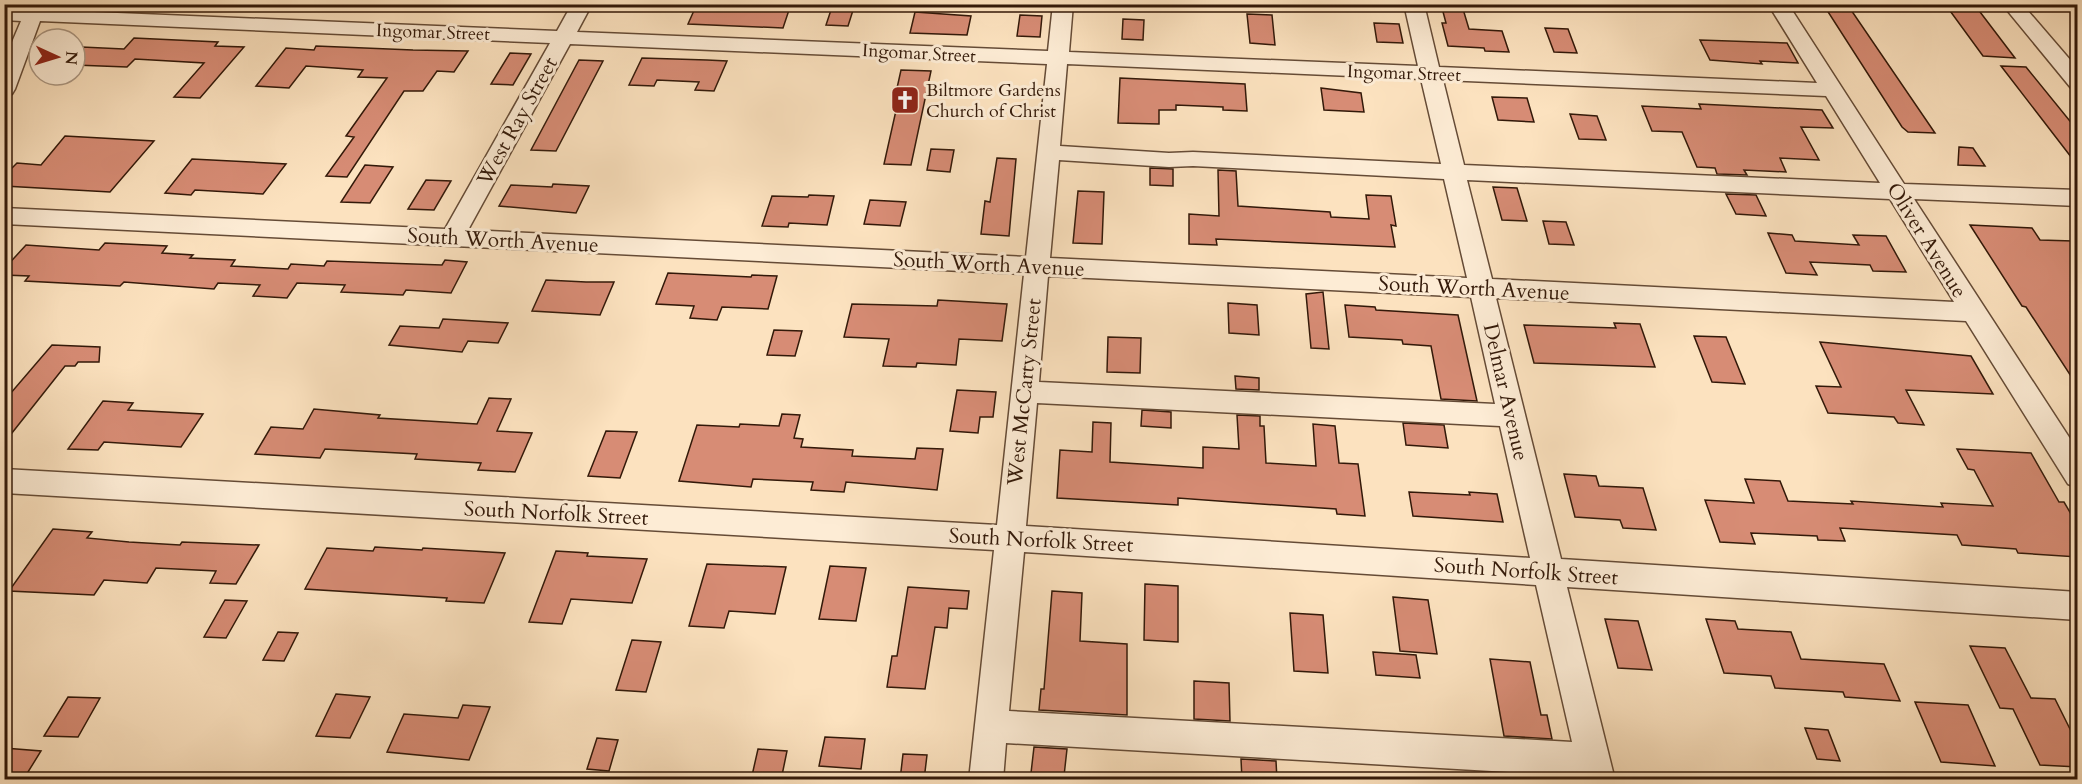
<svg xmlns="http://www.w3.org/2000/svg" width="2082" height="784" viewBox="0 0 2082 784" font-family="Cardo,serif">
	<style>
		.building { fill: #d78c75; stroke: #331909; stroke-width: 1.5 }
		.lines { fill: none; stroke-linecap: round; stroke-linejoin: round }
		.minor-casing { stroke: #654b36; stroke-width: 3 }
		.minor { fill: #fdecd5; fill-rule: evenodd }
		.labels { text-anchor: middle; stroke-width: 6; stroke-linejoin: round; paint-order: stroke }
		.far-street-label { font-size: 18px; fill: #331909; stroke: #fdecd5 }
		.far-poi-label { font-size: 18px; fill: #331909; stroke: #fdecd5; text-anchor: start }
		.street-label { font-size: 21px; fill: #331909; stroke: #fdecd5 }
	</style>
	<rect width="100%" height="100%" fill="#fce2bf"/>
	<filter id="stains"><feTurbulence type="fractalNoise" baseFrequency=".00333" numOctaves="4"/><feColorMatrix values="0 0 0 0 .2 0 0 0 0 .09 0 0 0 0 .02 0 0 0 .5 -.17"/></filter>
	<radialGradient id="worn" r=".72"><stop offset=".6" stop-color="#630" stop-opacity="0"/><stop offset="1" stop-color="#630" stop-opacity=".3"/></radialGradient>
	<path class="building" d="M833 4H855L848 26 826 25Z
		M1823 4H1847L1935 133 1908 132 1902 127Z
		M1945 4H1974L2015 58 1983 56Z
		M696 6 744 8 789 10 783 28 688 24Z
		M1442 8 1463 9 1469 29 1502 31 1509 52 1485 51 1484 48 1448 46 1442 23H1446Z
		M915 12 971 16 967 35 910 33Z
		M1247 14 1272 15 1275 45 1250 43Z
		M1020 15 1042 16 1040 37 1017 36Z
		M1123 19 1144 20 1143 40 1122 39Z
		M1374 23 1399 24 1403 43 1377 42Z
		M1545 28 1568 29 1577 53 1554 52Z
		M134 38 218 42 215 46 244 47 200 98 174 97 204 63 135 59 127 67 75 65V54L82 47 124 49Z
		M1700 40 1787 43 1798 63 1760 61 1762 64 1710 60Z
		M316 46 413 50 468 51 454 72 437 71 423 91H404L347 177 326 176 354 137 346 136 387 78 358 77 363 70 306 66 289 88 256 86 286 48 314 50Z
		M510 53 531 54 513 85 491 84Z
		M642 58 707 60 727 61 714 91 695 90 699 82 657 80 654 86 629 85Z
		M579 60 603 61 556 151 531 150Z
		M2001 66 2026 67 2078 131V166Z
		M901 70 931 71 911 165 884 164 897 106H893Z
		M1120 78 1245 84 1247 111 1223 110V107L1176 105V110H1159V124L1118 123Z
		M1321 88 1361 93 1364 112 1324 110Z
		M1492 97 1527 98 1534 122 1498 120Z
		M1699 104 1822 110 1833 128 1801 127 1819 160 1780 158 1786 172 1744 170 1747 175 1717 174 1715 168 1697 167 1682 132 1652 131 1642 106 1701 109Z
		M1570 114 1597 116 1606 140 1579 139Z
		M65 136 154 141 110 192 4 186V176L17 163 41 165Z
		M1959 147 1973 148 1985 166 1958 165Z
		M931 149 954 150 950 172 927 170Z
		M997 158 1016 159 1009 236 981 234 985 201 990 202Z
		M192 159 251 162 286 164 263 194 195 190 191 195 165 193Z
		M365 165 393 167 370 203 341 202Z
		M1150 168 1173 169V186L1150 185Z
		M1218 170 1236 171 1238 206 1330 212 1331 217 1369 219 1366 195 1391 196 1396 226 1391 225 1395 247 1216 239 1217 245 1189 244V214L1219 216Z
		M426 180 451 181 434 210 408 209Z
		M553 184 589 186 576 213 499 206 511 185 552 187Z
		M1493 187 1517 188 1527 221 1502 220Z
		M1078 191 1104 192 1102 244 1073 243Z
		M1726 194 1756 195 1766 216 1736 214Z
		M809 195 834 196 827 225 789 223 788 227 762 226 772 196 808 197Z
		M870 200 906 202 900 226 864 224Z
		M1543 221 1566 222 1574 245 1549 244Z
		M1970 225 2032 228 2040 240 2073 241 2078 248V387L2026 307 2022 306Z
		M1768 233 1792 235 1795 241 1859 245 1853 235 1886 236 1906 272 1873 271 1870 265 1810 262 1817 275 1786 273Z
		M105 243 167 246 162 253 193 255 190 258 235 260 231 266 288 269 291 264 324 266 327 261 442 265 445 260 467 262 451 293 406 290 403 295 341 292 345 285 297 283 287 298 253 296 260 285 218 283 214 289 124 282 120 286 25 281 29 276 4 275V269L26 245 99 250Z
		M668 273 751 277 752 275 777 276 768 309 722 307 717 320 690 318 694 306 656 304Z
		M546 280 586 282H614L600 315 532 311Z
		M1323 292 1329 349 1311 348 1306 294Z
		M938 300 1007 304 1002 341 959 339 956 365 917 363 916 367 883 366 889 339 844 337 852 304 937 306Z
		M1228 303 1257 305 1259 335 1229 333Z
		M1345 305 1375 307 1376 310 1458 315 1477 401 1441 399 1431 346 1403 344 1402 340 1349 337Z
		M443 319 508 323 498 343 468 341 462 352 389 345 400 326 439 328Z
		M1614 323 1640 324 1655 367 1534 363 1524 325 1616 328Z
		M774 330 802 331 795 356 767 355Z
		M1694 336 1726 337 1745 384 1712 382Z
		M1108 337 1141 338 1140 373 1107 372Z
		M1820 342 1971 356 1993 394 1906 390 1924 425 1898 423 1894 417 1828 413 1816 386 1841 387Z
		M52 345 100 347 99 362H78L75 366H65L4 443V401Z
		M1235 376 1259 378V390L1236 389Z
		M957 390 996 392 993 417H980L978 433 950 431Z
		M489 398 511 399 497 431 532 433 515 472 478 470 481 463 415 459 417 454 325 449 320 458 255 454 271 427 303 429 314 409 380 415 378 418 477 424Z
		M103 401 133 403 128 410 203 414 181 447 104 442 98 450 68 449Z
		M1142 410 1171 412V428L1141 426Z
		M782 414 800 415 794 438 803 439 801 447 853 450 852 456 915 459 917 448 943 449 937 490 846 482 844 492 811 490 813 482 753 479 751 487 679 481 697 425 739 427 740 424 779 426Z
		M1237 415 1260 416V426H1264L1266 463 1316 466 1313 424 1335 426 1339 463 1358 464 1365 516 1337 514 1336 509 1232 502 1178 498V505L1057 498 1060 450 1092 452 1093 422 1111 423 1110 462 1203 468V447L1239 449Z
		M1403 423 1444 425 1448 448 1406 445Z
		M606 431 637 432 620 478 588 476Z
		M1957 449 2031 453 2059 502H2064L2078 526V557L2018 553 2016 549 1962 545 1957 535 1840 528 1845 541 1818 540 1817 536 1751 533 1755 544 1720 542 1705 500 1754 503 1745 479 1780 481 1788 501 1853 504 1851 501 1943 507 1941 503 1993 506 1974 470 1968 469Z
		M1564 474 1596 476 1599 486 1643 488 1656 530 1623 528 1620 520 1575 517Z
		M1409 492 1470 495 1469 492 1497 494 1503 522 1413 516Z
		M53 529 92 532 87 538 129 542 180 545 182 542 259 545 236 584 210 583 216 571 156 568 147 583 104 580 94 595 9 591Z
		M375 547 422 550 423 548 505 553 484 603 446 601 447 598 305 589 327 548 373 551Z
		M556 551 588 553 587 556 647 559 632 603 571 599 562 624 529 622Z
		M707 564 786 567 775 614 729 611 724 628 689 626Z
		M830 566 866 568 856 621 819 619Z
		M1145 584 1178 586V642L1144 640Z
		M908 587 969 591 967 609 949 608 947 628 935 627 925 689 887 687 892 656H897Z
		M1052 591 1082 593 1080 641 1127 644V715L1039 710 1041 689H1044Z
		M1393 597 1428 600 1437 654 1400 651Z
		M225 600 247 601 226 638 204 637Z
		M1290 613 1323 615 1328 673 1294 671Z
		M1605 619 1638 621 1652 670 1618 668Z
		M1706 619 1735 621 1738 629 1791 632 1801 659 1884 664 1900 701 1845 697 1843 692 1775 688 1771 676 1724 673Z
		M278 632 298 633 284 661 263 660Z
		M632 640 661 642 646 692 616 690Z
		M1970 646 2005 648 2031 698 2055 699 2072 733H2078V767L2040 765 2013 709 2000 708Z
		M1373 652 1416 655 1420 678 1376 675Z
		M1490 659 1530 662 1541 715H1547L1552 739 1504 736Z
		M1194 681 1229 683 1230 721 1194 719Z
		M336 694 370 697 350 738 316 736Z
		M68 697 100 698 78 737 44 736Z
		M1915 702 1968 705 1995 766 1941 762Z
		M463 705 490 707 469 760 387 752 404 714 458 718Z
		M1805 728 1828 730 1840 761 1817 759Z
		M825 737 865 739 861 769 819 766Z
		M597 738 618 740 609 771 587 769Z
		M1034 747 1067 749 1064 776 1031 773Z
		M4 748 41 751 23 780H4Z
		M758 749 787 751 781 780H751Z
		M903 754 927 755 924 780H900Z
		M1241 759 1276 761 1277 780H1242Z"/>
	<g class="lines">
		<g class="minor-casing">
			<path id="minor" d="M27 4H47L45 10 557 31 572 4H592L577 32 1048 51 1053 4H1073L1069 52 1418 66 1404 4H1424L1439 67 1817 83 1768 4H1788L1904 184 2078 190V206L1914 199 2078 451V488L2068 484 1966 321 1496 298 1561 559 2078 592V620L1567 587 1615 780H1581L1580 776 1006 743 1003 780H969L994 550 4 493V469L997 525 1024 274 4 224V208L445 229 550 43 40 21 15 89 12 94 4 95V61L21 21 4 20V8L25 9ZM570 44 1047 64 1026 257 468 230ZM1067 64 1421 79 1441 164 1193 152 1169 153 1060 146ZM1443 80 1826 96 1880 183 1464 165ZM1059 160 1169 167 1193 166 1444 179 1467 278 1050 258ZM1467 180 1890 199 1954 302 1492 279ZM1048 276 1471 297 1495 404 1039 382ZM1037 403 1500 426 1530 558 1026 526ZM1024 552 1536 585 1572 742 1009 711Z
				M2002 4H2022L2078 69V89L2071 88Z"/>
		</g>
		<use href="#minor" class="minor"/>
	</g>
	<defs>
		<g id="church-square" transform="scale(1.5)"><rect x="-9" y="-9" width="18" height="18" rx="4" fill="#8f2418" stroke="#fdecd5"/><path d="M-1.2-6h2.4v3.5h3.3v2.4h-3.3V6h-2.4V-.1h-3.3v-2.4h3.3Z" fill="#fff"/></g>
	</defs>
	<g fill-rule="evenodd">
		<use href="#church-square" x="905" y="100"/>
	</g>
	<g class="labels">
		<g class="far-street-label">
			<text transform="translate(433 32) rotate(2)" y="6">Ingomar Street</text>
			<text transform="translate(919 53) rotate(3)" y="6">Ingomar Street</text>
			<text transform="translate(1404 73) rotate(2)" y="6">Ingomar Street</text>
		</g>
		<g class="far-poi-label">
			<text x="926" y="96">Biltmore Gardens<tspan x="926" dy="21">Church of Christ</tspan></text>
		</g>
		<g class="street-label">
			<text transform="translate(517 121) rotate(-61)" y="7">West Ray Street</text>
			<text transform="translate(503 240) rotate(3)" y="7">South Worth Avenue</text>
			<text transform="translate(1927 240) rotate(58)" y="7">Oliver Avenue</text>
			<text transform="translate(989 264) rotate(3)" y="7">South Worth Avenue</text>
			<text transform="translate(1474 288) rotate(3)" y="7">South Worth Avenue</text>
			<text transform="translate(1024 392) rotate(-84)" y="7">West McCarty Street</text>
			<text transform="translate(1506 392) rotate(77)" y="7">Delmar Avenue</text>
			<text transform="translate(556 513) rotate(3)" y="7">South Norfolk Street</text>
			<text transform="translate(1041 540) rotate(3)" y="7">South Norfolk Street</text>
			<text transform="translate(1526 571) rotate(4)" y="7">South Norfolk Street</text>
		</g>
	</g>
	<rect width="2082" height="784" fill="none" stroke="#fce2bf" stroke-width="24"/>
	<rect x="6" y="6" width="2070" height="772" fill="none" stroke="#331909" stroke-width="3"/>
	<rect x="12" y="12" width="2058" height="760" fill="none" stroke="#331909" stroke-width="1.5"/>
	<g transform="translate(57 57) rotate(94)"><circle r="28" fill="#fdecd5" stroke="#ac9883" stroke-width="1.5"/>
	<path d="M0-4.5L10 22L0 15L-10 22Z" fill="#8f2418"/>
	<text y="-9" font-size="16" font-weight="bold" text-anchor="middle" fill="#331909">N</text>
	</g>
	<rect width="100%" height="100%" filter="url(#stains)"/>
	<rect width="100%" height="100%" fill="url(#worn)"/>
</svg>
